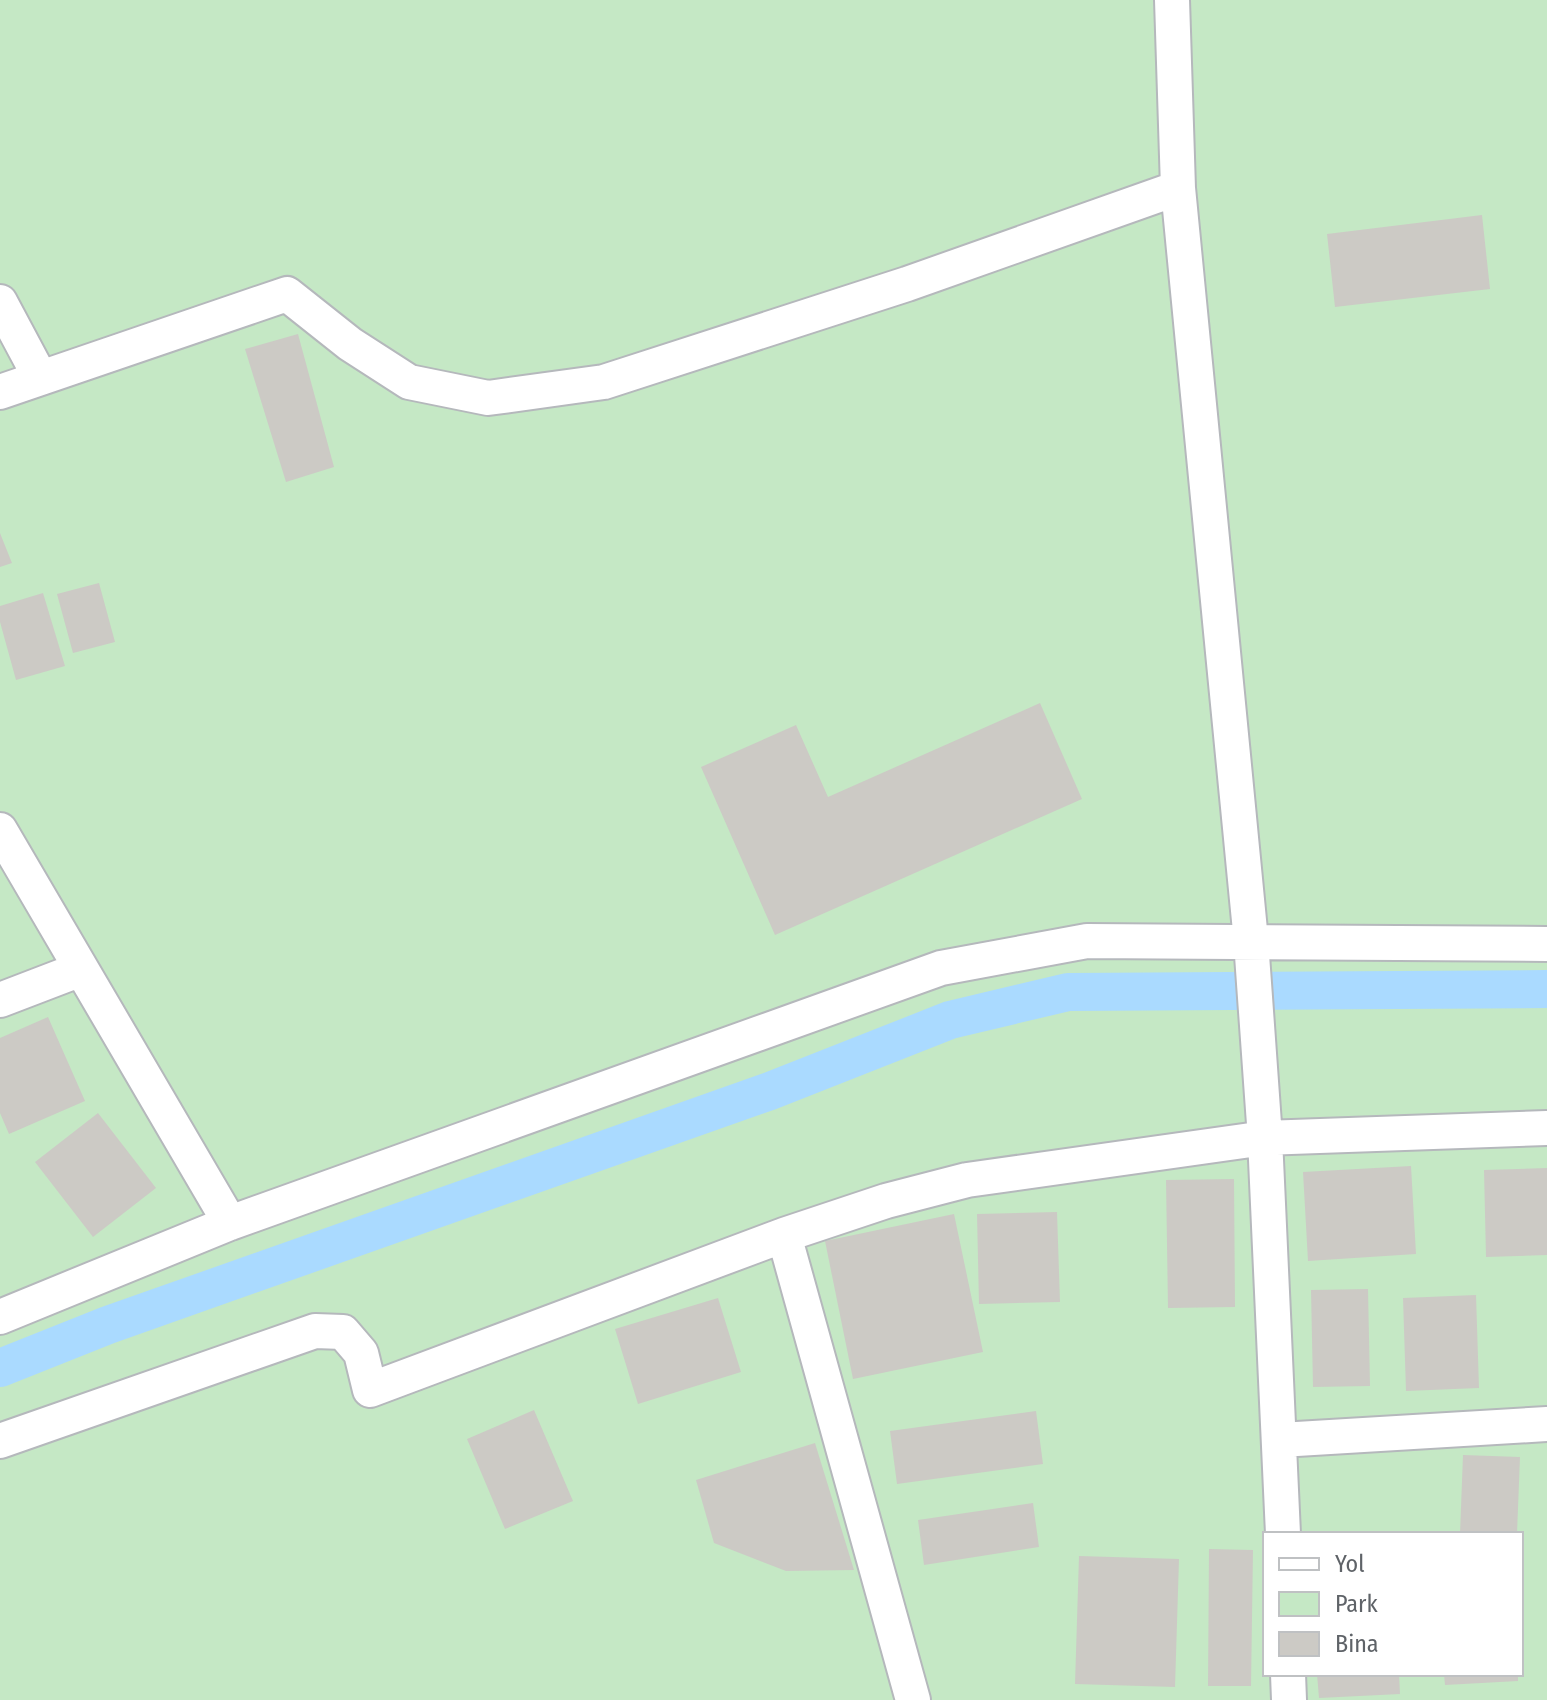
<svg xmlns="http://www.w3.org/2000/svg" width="1547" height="1700" viewBox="0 0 1547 1700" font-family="'Fira Sans Condensed',sans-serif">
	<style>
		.green { fill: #c5e8c5; fill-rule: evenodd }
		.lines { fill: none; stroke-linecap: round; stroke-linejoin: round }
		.canal { stroke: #aadaff; stroke-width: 38 }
		.building { fill: #cccac5 }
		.minor-casing { stroke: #b5b8bc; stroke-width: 38 }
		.minor { stroke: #fff; stroke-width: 34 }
	</style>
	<rect width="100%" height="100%" fill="#f1efe8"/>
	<path class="green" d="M0 0H1547V1700H0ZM1265 1534H1521V1674H1265Z"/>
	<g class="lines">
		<path class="canal" d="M0 1368 108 1325 770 1091 950 1020 1068 992 1547 989"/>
	</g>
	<path class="building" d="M1482 215 1490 289 1335 307 1327 234Z
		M298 334 334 467 286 482 245 349Z
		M0 533 12 563 0 567Z
		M99 583 115 642 73 653 57 594Z
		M43 593 65 666 16 680 0 622V606Z
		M1040 703 1082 799 775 935 701 767 796 725 828 797Z
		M48 1017 85 1101 9 1134 0 1113V1038Z
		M98 1113 156 1188 93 1237 35 1162Z
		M1411 1166 1416 1254 1308 1261 1303 1172Z
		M1547 1168V1255L1486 1257 1484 1170Z
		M1234 1179 1235 1307 1168 1308 1166 1180Z
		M1057 1212 1060 1302 979 1304 977 1214Z
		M954 1214 983 1352 853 1379 825 1241Z
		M1368 1289 1370 1386 1313 1387 1311 1290Z
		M1476 1295 1479 1388 1406 1391 1403 1298Z
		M718 1298 741 1372 638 1404 615 1329Z
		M534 1410 573 1501 505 1529 467 1439Z
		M1036 1411 1043 1464 897 1484 890 1431Z
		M815 1443 854 1570 786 1571 714 1543 696 1480Z
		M1463 1455 1520 1457 1517 1534H1460Z
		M1033 1503 1039 1547 924 1565 918 1520Z
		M1209 1549 1253 1550 1251 1686H1208Z
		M1079 1556 1179 1559 1175 1687 1075 1684Z
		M1317 1674H1399L1400 1694 1319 1698Z
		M1444 1674H1518V1681L1445 1685Z"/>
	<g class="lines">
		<g class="minor-casing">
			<path id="minor" d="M1172 0 1178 188 1251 941 1265 1138 1283 1534
				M0 302 40 377
				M0 392 287 294 350 344 409 382 488 398 604 382 907 284 1178 188
				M0 830 230 1223
				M0 1000 81 969
				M784 1235 913 1700
				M0 1317 230 1223 941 968 1087 941 1547 944
				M1280 1440 1547 1424
				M0 1441 315 1331 343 1332 361 1353 370 1390 784 1235 886 1201 967 1180 1265 1138 1547 1128
				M1288 1674 1289 1700"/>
		</g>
		<use href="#minor" class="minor"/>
	</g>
	<rect x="1263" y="1532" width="260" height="144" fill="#ffffff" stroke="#bfc1c3" stroke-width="2"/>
	<rect x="1279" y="1558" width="40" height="12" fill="#ffffff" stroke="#bfc1c3" stroke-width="2"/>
	<text x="1335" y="1572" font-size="24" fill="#5f6368">Yol</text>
	<rect x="1279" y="1592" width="40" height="24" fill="#c5e8c5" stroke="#bfc1c3" stroke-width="2"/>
	<text x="1335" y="1612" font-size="24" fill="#5f6368">Park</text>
	<rect x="1279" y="1632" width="40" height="24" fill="#cccac5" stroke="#bfc1c3" stroke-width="2"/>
	<text x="1335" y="1652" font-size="24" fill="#5f6368">Bina</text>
</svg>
